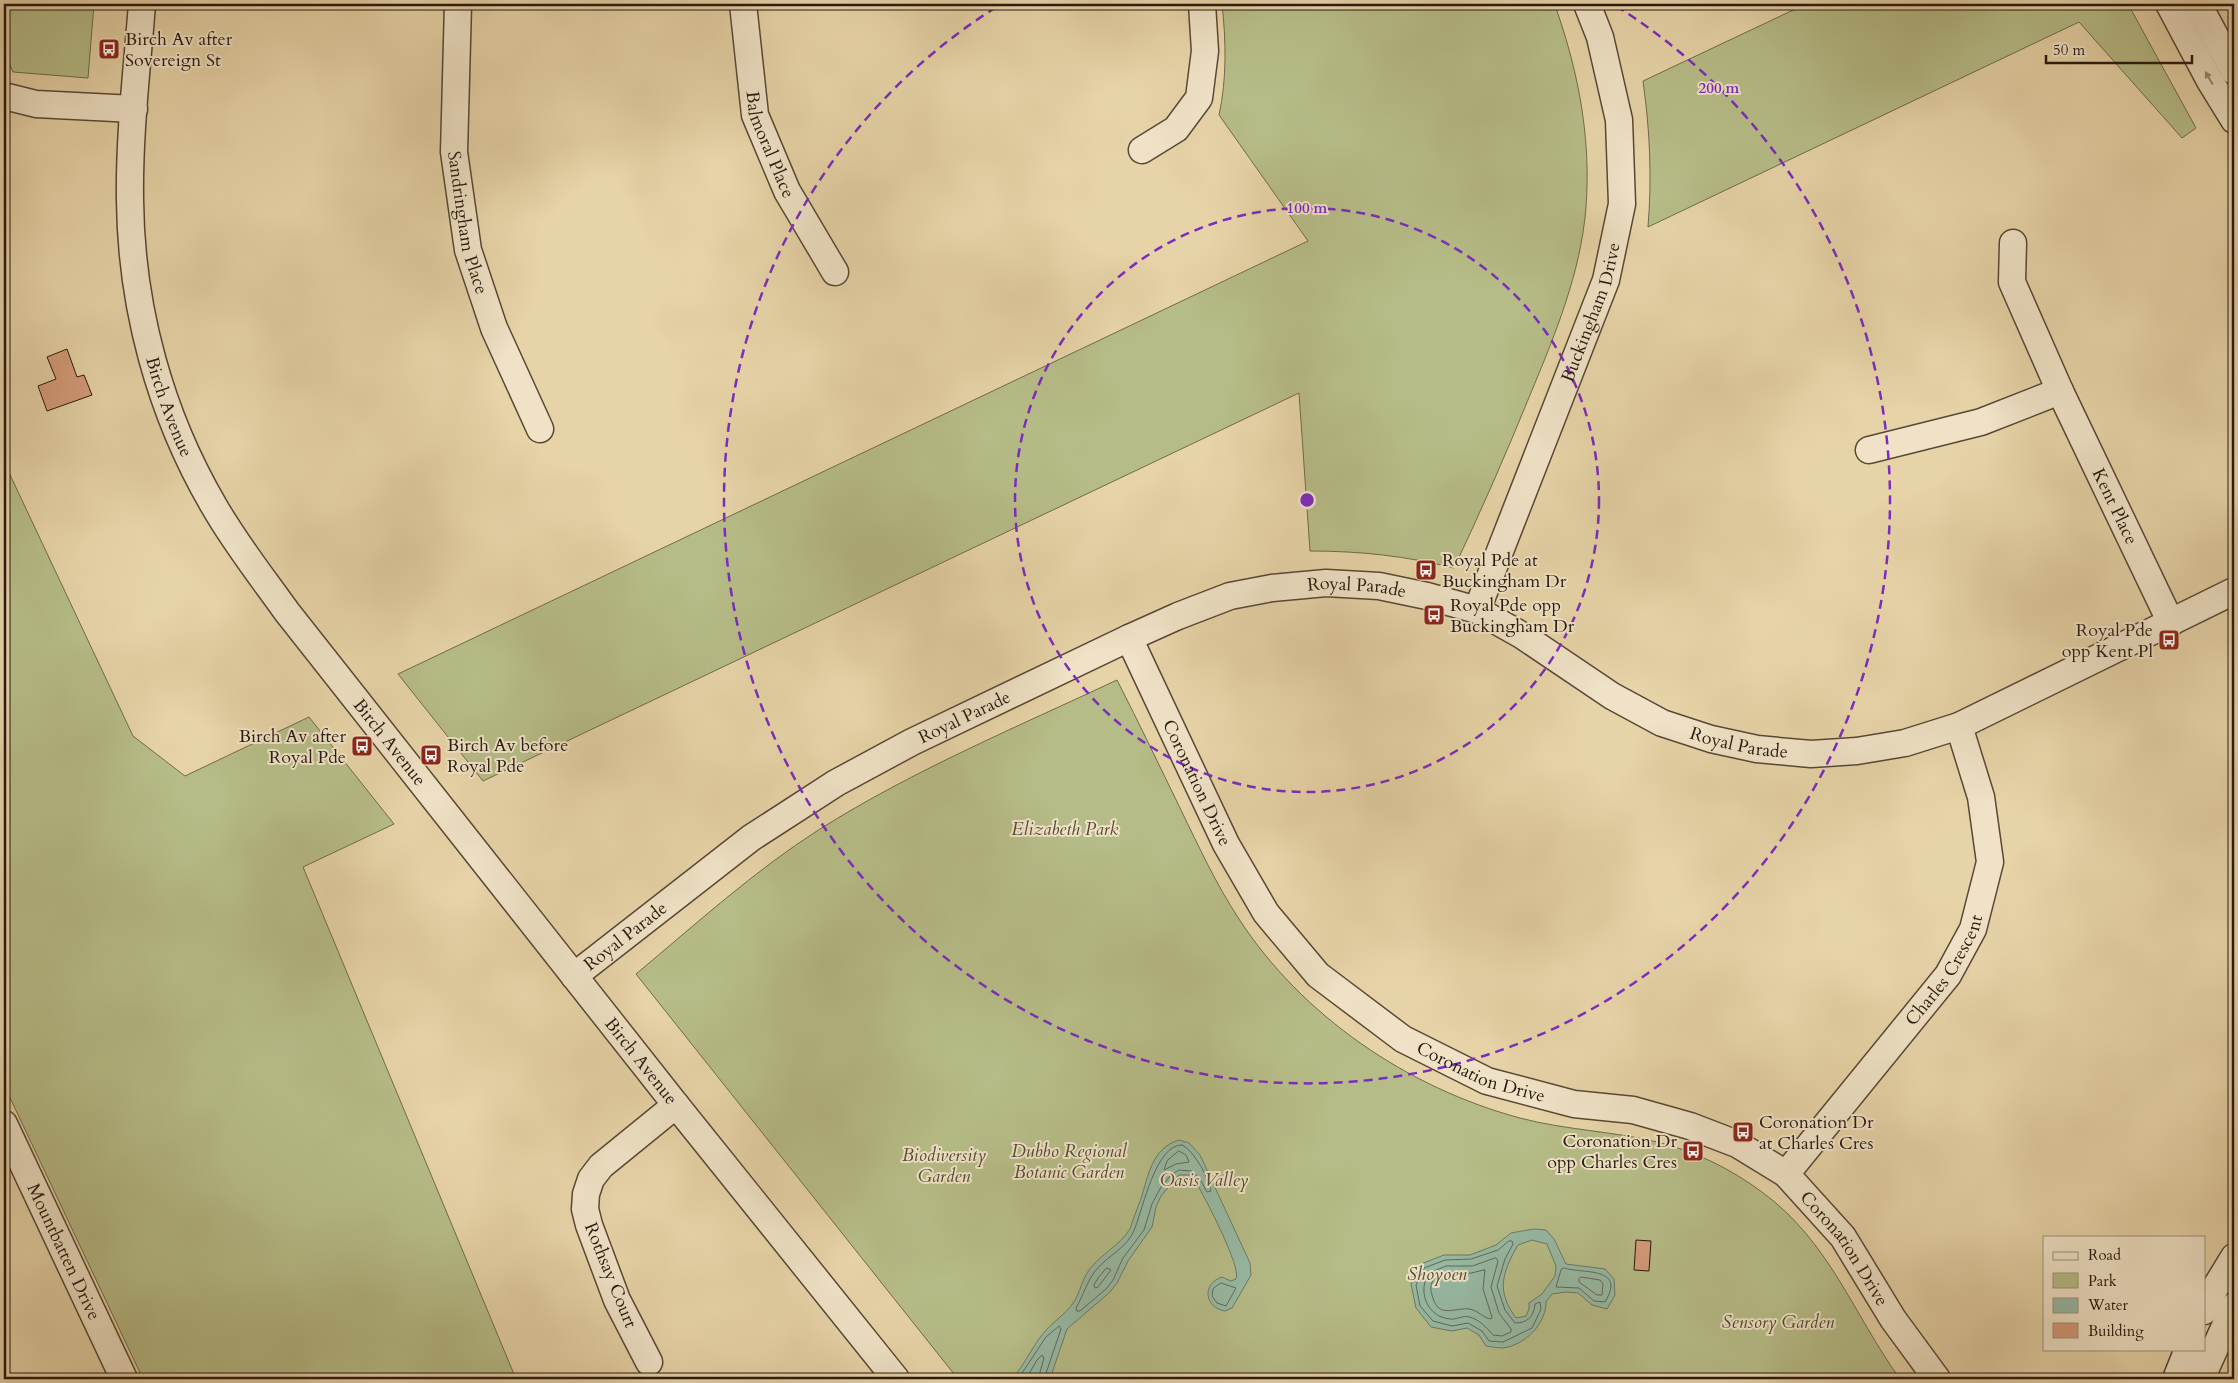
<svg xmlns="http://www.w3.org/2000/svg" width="2238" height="1383" viewBox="0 0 2238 1383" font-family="Cardo,serif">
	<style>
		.green { fill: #b6bc87; stroke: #6f6a4b }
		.water { fill: #97b9a3; stroke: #6b7968; fill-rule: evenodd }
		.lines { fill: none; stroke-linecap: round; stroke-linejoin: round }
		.shore { stroke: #606959; stroke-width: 1 }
		.building { fill: #d49b7a; stroke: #28190f }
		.minor-casing { stroke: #584835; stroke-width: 29 }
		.minor { stroke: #efe2c6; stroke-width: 26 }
		.oneway { fill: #958874 }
		.ring { fill: none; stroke: #7b2cbf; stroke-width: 2.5; stroke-dasharray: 9 6 }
		.labels { text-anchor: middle; stroke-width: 4; stroke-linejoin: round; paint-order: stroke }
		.poi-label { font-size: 18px; fill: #28190f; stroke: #efe2c6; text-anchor: start }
		.street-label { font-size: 18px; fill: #28190f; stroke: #efe2c6 }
		.park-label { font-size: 18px; font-style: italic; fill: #534a33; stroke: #efe2c6 }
		.centre { fill: #7b2cbf; stroke: #efe2c6; stroke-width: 2.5 }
		.ring-label { font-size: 15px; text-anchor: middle; font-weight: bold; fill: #7b2cbf; stroke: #efe2c6; stroke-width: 4; stroke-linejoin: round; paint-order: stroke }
	</style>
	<rect width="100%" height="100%" fill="#e6d3a7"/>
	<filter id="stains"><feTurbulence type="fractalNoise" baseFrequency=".004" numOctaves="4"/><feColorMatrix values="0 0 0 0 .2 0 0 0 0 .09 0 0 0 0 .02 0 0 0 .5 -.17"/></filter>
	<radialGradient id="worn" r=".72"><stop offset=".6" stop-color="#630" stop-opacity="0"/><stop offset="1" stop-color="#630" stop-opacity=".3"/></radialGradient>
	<path class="green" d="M4 4H94L88 78 13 72 4 52Z
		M1222 4H1554L1557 11C1579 75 1591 139 1586 207 1581 272 1555 335 1530 395 1506 454 1481 511 1454 568 1406 556 1360 551 1310 551L1299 393 483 781 398 674 1308 241 1219 115C1227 79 1226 40 1222 4Z
		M1806 4H2128L2196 128 2182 138 2079 22 1648 227C1652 177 1650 131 1643 81Z
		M4 462 133 736 185 776 309 717 394 824 303 867 516 1379H143L4 1085Z
		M1117 680C1139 723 1160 767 1181 810 1199 847 1216 884 1239 919 1302 1016 1408 1088 1520 1118 1565 1130 1612 1131 1657 1142 1695 1151 1731 1169 1762 1192 1830 1242 1853 1314 1900 1379H958L636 974C696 924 754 871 820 829 914 770 1017 727 1117 680Z"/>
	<path class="water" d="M1179 1140 1189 1143 1200 1155 1250 1263 1251 1275 1232 1308 1225 1311C1205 1308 1201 1284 1222 1277L1231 1281 1236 1279C1242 1268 1204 1196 1196 1182L1190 1175H1179L1161 1196 1156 1207 1152 1227 1128 1261 1117 1283 1110 1292 1067 1329 1052 1373 1048 1379H994L997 1377H1013C1023 1368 1032 1347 1042 1335 1051 1323 1065 1315 1074 1302 1080 1292 1082 1280 1089 1270 1101 1254 1119 1246 1130 1229 1133 1219 1137 1209 1141 1199 1148 1176 1152 1148 1179 1140Z
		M1534 1229 1546 1230 1554 1239 1566 1264 1605 1269 1614 1279 1615 1295 1607 1309 1592 1305 1578 1293 1566 1292 1552 1294 1546 1302C1546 1324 1525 1345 1503 1348 1498 1348 1492 1347 1486 1346L1479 1335 1467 1328 1452 1331 1431 1327 1416 1308 1411 1284 1421 1264 1444 1255H1470L1496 1245 1511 1233ZM1532 1240 1547 1244 1556 1266 1555 1276 1542 1294 1529 1303V1309L1526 1316 1516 1318C1496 1291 1502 1273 1518 1245Z"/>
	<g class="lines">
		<path class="shore" d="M1182 1145C1194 1150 1209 1179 1211 1191L1207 1192 1200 1179 1192 1171 1179 1170 1171 1175 1161 1187 1152 1204 1144 1230 1123 1258 1113 1280 1106 1289 1080 1311H1077L1076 1308C1083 1296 1087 1281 1096 1270 1108 1255 1128 1248 1135 1228 1143 1208 1156 1144 1182 1145Z
			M1179 1151 1186 1155 1189 1162 1176 1164 1164 1170 1167 1161Z
			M1509 1241H1512L1513 1244 1505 1259 1497 1286 1505 1310 1515 1323C1528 1323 1534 1316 1535 1304L1540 1302 1541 1309 1532 1328 1503 1342 1489 1341 1482 1331 1468 1323 1452 1326 1433 1321 1420 1306 1416 1285 1424 1268 1445 1260 1471 1259 1498 1250Z
			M1496 1258 1498 1261 1491 1287 1499 1313 1511 1329V1332L1502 1336 1493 1335C1487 1328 1479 1319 1469 1317 1463 1315 1456 1320 1450 1319 1427 1317 1417 1291 1429 1273L1446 1266H1472Z
			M1107 1268 1111 1270 1098 1287 1095 1288 1094 1285 1098 1278Z
			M1564 1268C1582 1274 1627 1266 1605 1302L1594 1301 1579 1288 1556 1287 1561 1270Z
			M1485 1270 1483 1289 1492 1317 1491 1319C1484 1318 1478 1311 1470 1309 1456 1307 1439 1319 1433 1298 1430 1290 1430 1285 1434 1279L1448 1274 1471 1273Z
			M1581 1277 1600 1280 1603 1284 1602 1295H1597L1579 1282V1279Z
			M1221 1283 1236 1288 1226 1306 1217 1303 1212 1296 1213 1289Z
			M1018 1379 1046 1337 1059 1326 1061 1329 1044 1379
			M1026 1379 1037 1360 1042 1355 1044 1358 1038 1379"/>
	</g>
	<path class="building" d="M67 349 77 377 84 375 92 395 47 411 38 386 56 379 47 357Z
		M1636 1240 1651 1241 1649 1271 1634 1270Z"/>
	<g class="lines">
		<g class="minor-casing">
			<g id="minor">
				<path id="s1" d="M142 4C137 69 129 135 130 200 131 307 160 414 214 506 235 543 262 577 287 612L676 1105 896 1379"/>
				<path id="s2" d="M458 4 454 152 468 250 494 328 540 429"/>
				<path id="s3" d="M743 4 755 115 787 191 835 272"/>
				<path d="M2169 4 2210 81 2234 120"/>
				<path d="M2198 4 2234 71"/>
				<path d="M4 96 36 104 134 109"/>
				<path d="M1142 150 1176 129 1199 98 1205 51 1202 4"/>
				<path id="s4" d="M2013 243 2012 282 2060 391 2171 623"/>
				<path d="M1869 450 1981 422 2060 391"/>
				<path id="s5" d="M1477 610 1606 280 1622 204 1619 120 1600 37 1587 4"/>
				<path id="s6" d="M1129 638 1226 844 1266 913 1318 975 1403 1039 1487 1081 1574 1104 1633 1110 1690 1126 1737 1144 1786 1174 1843 1237 1893 1319 1937 1379"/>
				<path id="s7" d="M574 976 751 838 836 783 912 742 1129 638 1178 616 1230 596 1272 588 1326 583 1379 586 1427 596 1477 610 1523 636 1612 696 1662 723 1711 739 1757 749 1811 754 1857 751 1905 743 1959 726 2234 591"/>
				<path id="s8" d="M4 1124 124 1379"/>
				<path id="s9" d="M1786 1174 1948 975 1973 929 1990 862 1981 797 1959 726"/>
				<path d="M2204 1311 2212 1293 2234 1257"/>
				<path d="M649 1362 617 1300 589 1225 585 1209 586 1194 591 1179 601 1166 676 1105"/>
				<path d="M2176 1379 2188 1349"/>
				<path d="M2201 1379 2234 1306"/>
			</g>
		</g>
		<use href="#minor" class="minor"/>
	</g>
	<defs><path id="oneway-solid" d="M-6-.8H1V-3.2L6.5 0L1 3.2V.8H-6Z" transform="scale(1.25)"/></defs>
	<use class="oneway" href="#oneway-solid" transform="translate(2209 78) rotate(-120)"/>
	<g class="ring">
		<circle cx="1307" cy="500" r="292"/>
		<path d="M1616 6A583 583 0 1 1 998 6"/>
	</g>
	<defs>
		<g id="bus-square" transform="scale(1.125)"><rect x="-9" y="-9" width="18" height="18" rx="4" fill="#8f2418" stroke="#efe2c6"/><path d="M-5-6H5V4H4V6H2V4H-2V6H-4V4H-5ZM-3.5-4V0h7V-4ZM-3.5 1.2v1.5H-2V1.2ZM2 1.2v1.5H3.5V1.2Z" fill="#fff"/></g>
	</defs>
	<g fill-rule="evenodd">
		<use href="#bus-square" x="109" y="49"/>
		<use href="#bus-square" x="1426" y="570"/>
		<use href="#bus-square" x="1434" y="615"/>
		<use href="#bus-square" x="2169" y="640"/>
		<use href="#bus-square" x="362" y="746"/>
		<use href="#bus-square" x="431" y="755"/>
		<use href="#bus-square" x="1743" y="1132"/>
		<use href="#bus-square" x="1693" y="1151"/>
	</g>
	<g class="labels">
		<g class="poi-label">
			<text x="125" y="45">Birch Av after<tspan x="125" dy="21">Sovereign St</tspan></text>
			<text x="1442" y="566">Royal Pde at<tspan x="1442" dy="21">Buckingham Dr</tspan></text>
			<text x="1450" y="611">Royal Pde opp<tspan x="1450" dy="21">Buckingham Dr</tspan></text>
			<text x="2153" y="636" text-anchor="end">Royal Pde<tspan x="2153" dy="21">opp Kent Pl</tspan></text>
			<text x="346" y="742" text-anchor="end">Birch Av after<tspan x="346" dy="21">Royal Pde</tspan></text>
			<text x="447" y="751">Birch Av before<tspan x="447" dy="21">Royal Pde</tspan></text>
			<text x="1759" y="1128">Coronation Dr<tspan x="1759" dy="21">at Charles Cres</tspan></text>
			<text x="1677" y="1147" text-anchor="end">Coronation Dr<tspan x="1677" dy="21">opp Charles Cres</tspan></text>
		</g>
		<g class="street-label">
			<text dy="6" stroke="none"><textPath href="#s3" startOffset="144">Balmoral Place</textPath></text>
			<text dy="6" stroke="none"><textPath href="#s2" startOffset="220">Sandringham Place</textPath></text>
			<text dy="6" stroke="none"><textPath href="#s5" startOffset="319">Buckingham Drive</textPath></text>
			<text dy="6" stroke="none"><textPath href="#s1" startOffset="408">Birch Avenue</textPath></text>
			<text dy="6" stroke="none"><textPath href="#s4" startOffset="286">Kent Place</textPath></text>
			<text dy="6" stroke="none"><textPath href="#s7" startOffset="890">Royal Parade</textPath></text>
			<text dy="6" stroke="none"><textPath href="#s7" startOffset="470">Royal Parade</textPath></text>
			<text dy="6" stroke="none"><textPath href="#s7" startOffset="1310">Royal Parade</textPath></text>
			<text dy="6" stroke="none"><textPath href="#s1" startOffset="812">Birch Avenue</textPath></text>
			<text dy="6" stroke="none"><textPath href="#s6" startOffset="160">Coronation Drive</textPath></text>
			<text dy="6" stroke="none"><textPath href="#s7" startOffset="65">Royal Parade</textPath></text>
			<text dy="6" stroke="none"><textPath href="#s9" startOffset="259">Charles Crescent</textPath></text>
			<text dy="6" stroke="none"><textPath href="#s1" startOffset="1218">Birch Avenue</textPath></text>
			<text dy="6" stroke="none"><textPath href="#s6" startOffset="580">Coronation Drive</textPath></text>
			<text dy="6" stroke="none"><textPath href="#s6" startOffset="1000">Coronation Drive</textPath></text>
			<text dy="6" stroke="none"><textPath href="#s8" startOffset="141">Mountbatten Drive</textPath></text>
			<text transform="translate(611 1275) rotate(68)" y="6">Rothsay Court</text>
		</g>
		<g class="park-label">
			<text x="1065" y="835">Elizabeth Park</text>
			<text x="1069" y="1157">Dubbo Regional<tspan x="1069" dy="21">Botanic Garden</tspan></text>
			<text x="944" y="1161">Biodiversity<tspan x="944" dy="21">Garden</tspan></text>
			<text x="1204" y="1186">Oasis Valley</text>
			<text x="1437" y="1280">Shoyoen</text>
			<text x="1778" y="1328">Sensory Garden</text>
		</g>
	</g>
	<circle cx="1307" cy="500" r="8" class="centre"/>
	<g class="ring-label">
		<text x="1719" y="93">200 m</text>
		<text x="1307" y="213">100 m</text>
	</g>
	<rect width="2238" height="1383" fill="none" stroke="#e6d3a7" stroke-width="20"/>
	<rect x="5" y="5" width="2228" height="1373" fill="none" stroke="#28190f" stroke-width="2.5"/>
	<rect x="10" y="10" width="2218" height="1363" fill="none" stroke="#28190f"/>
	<rect x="2043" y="1236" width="162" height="115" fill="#efe2c6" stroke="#9f927d"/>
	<rect x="2053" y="1252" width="25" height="8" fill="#efe2c6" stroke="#9f927d"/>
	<text x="2088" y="1260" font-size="15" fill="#28190f">Road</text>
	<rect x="2053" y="1273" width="25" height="15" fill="#b6bc87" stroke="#9f927d"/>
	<text x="2088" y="1286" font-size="15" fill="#28190f">Park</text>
	<rect x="2053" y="1298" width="25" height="15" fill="#97b9a3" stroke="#9f927d"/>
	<text x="2088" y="1310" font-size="15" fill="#28190f">Water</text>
	<rect x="2053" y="1323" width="25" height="15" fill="#d49b7a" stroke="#9f927d"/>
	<text x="2088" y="1336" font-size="15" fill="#28190f">Building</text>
	<path d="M2046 55v8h146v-8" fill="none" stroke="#28190f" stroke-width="2.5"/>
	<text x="2053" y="55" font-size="15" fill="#28190f" stroke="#efe2c6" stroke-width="4" paint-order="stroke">50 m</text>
	<rect width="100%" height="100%" filter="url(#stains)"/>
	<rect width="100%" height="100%" fill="url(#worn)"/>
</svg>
